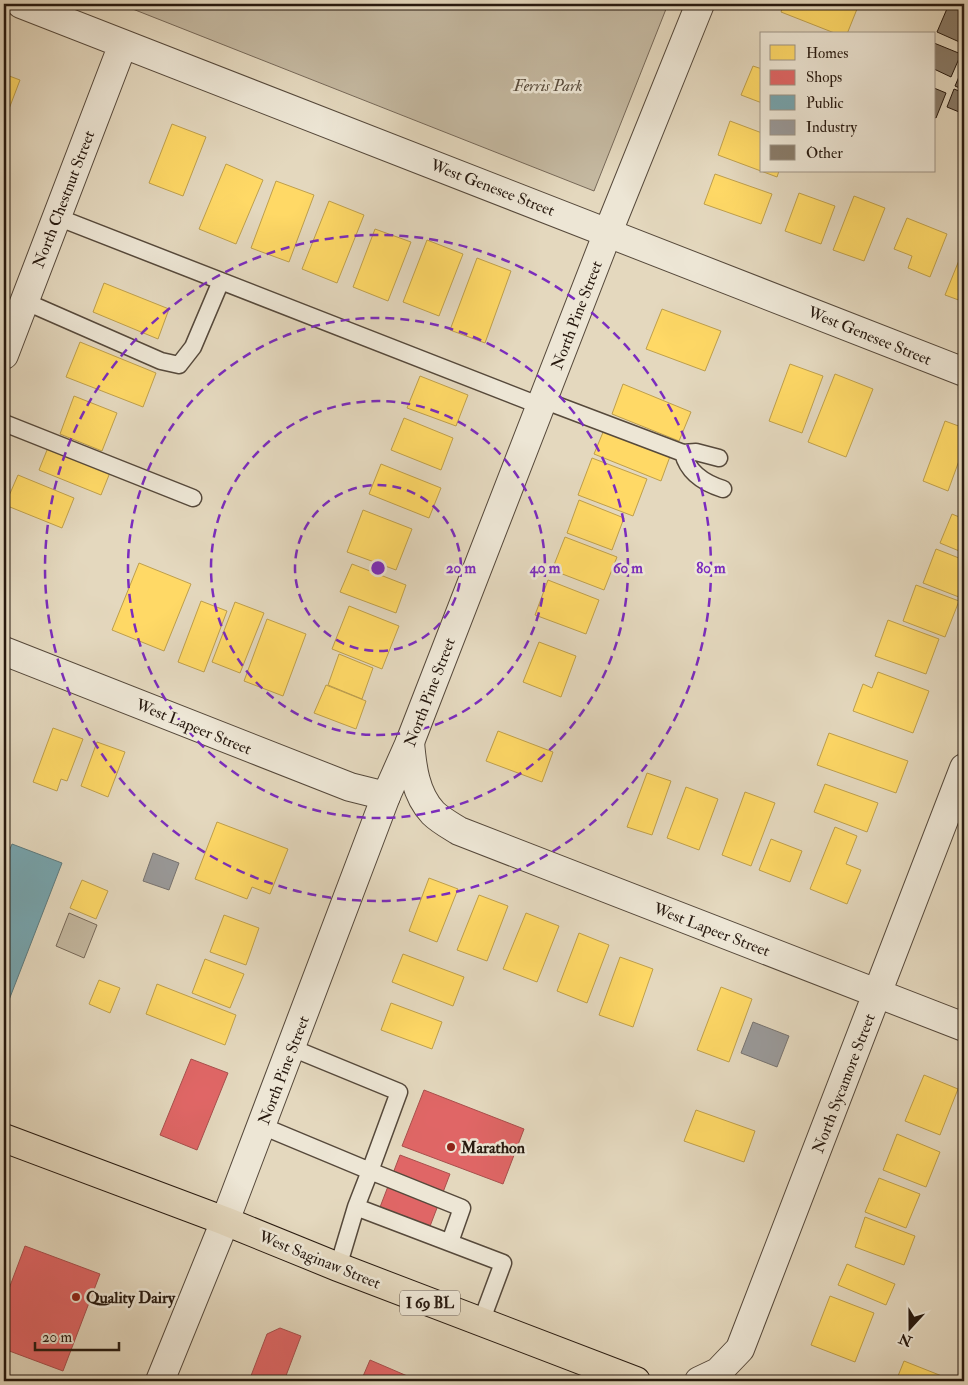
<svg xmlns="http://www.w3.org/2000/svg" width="968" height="1385" viewBox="0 0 968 1385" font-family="'IM FELL Double Pica',serif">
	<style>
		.green { fill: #c4b8a0; stroke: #766858 }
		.homes { fill: #ffd966; stroke: #be9f4c }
		.shops { fill: #e06666; stroke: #a84f4c }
		.public { fill: #76a5af; stroke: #5e7b7f }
		.industry { fill: #999; stroke: #777370 }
		.building { fill: #897c6a; stroke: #27190f }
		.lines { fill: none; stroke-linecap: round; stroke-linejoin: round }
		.service-casing { stroke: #56493b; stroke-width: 19 }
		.minor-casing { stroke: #56493b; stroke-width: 30 }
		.tertiary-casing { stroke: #56493b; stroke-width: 30 }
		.primary-casing { stroke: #27190f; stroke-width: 30 }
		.service { stroke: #ede6d5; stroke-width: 16 }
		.minor { stroke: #ede6d5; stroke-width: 28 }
		.tertiary { stroke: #ede6d5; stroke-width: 28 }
		.primary { stroke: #e4d8be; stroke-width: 28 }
		.ring { fill: none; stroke: #7b2cbf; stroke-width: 2.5; stroke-dasharray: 9 6 }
		.poi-dot { fill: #8f2418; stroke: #ede6d5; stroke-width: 2 }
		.labels { text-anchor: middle; stroke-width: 5; stroke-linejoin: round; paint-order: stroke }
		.shield { fill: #ede6d5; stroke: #62564a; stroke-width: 1 }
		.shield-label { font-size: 15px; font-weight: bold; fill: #27190f }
		.park-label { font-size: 16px; font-style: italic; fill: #56493a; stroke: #ede6d5 }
		.street-label { font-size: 16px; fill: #27190f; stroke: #ede6d5 }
		.poi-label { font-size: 16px; font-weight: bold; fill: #27190f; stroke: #ede6d5; text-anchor: start }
		.centre { fill: #7b2cbf; stroke: #ede6d5; stroke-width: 2.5 }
		.ring-label { font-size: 15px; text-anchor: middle; font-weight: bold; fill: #7b2cbf; stroke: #ede6d5; stroke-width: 5; stroke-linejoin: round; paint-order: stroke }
	</style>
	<rect width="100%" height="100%" fill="#e4d8be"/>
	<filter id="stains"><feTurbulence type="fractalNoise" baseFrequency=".004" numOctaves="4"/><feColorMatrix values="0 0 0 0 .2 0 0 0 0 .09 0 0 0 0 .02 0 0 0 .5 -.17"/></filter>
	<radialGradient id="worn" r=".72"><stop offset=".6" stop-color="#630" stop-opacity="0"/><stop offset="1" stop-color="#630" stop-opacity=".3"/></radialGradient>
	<path class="green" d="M120 4H668L594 191Z
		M69 913 97 925 84 958 56 946Z"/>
	<path class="homes" d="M784 4H859L847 34H837L781 12Z
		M753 66 762 69V103L741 95Z
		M4 74 20 80 4 122Z
		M730 121 762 133V171H779L777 177 718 155Z
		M172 124 206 137 183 196 149 183Z
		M226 164 263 180 236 244 199 229Z
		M715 174 772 194 761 224 704 204Z
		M276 181 314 195 289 262 251 248Z
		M799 193 835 206 821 244 785 231Z
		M854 196 885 208 864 261 833 250Z
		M329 201 364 215 337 283 302 269Z
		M907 218 947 234 930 277 908 268 912 256 894 249Z
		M375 229 411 242 388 301 353 287Z
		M427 240 463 254 439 316 403 302Z
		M964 248V302L945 295Z
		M477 258 511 271 485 343 450 330Z
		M104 283 169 309 158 339 93 312Z
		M662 309 721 331 705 371 646 349Z
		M80 342 156 373 143 407 66 377Z
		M790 364 823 376 802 433 769 421Z
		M835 374 873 389 846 457 808 442Z
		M420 376 468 395 456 426 407 408Z
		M623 384 691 412 679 441 612 414Z
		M74 396 117 413 102 451 60 434Z
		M404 418 453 438 441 470 391 450Z
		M945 421 964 428V447L948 491 923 481Z
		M606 425 672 451 661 481 594 454Z
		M49 445 111 470 101 495 39 470Z
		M592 458 647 479 633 516 578 495Z
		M381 464 441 488 429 518 369 494Z
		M18 475 74 498 62 528 5 505Z
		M579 500 624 518 612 550 567 533Z
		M363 510 412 529 396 570 347 552Z
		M952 514 964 519V553L940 543Z
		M565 537 617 557 604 590 552 570Z
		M936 549 964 560V599L923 583Z
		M139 563 191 584 164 651 112 630Z
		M352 564 406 585 396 613 340 592Z
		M548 580 599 600 586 634 535 615Z
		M916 585 959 601 945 637 903 621Z
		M201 601 227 611 204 672 178 662Z
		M235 602 264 613 240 673 212 662Z
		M349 606 399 626 382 669 332 649Z
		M267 619 306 634 283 696 244 681Z
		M888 620 939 639 926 674 875 656Z
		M539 642 576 656 561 697 523 682Z
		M339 654 373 668 362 699 328 685Z
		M878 672 929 691 913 733 853 711 863 684 872 688Z
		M326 685 366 701 356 729 314 713Z
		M53 728 83 739 67 781 61 779 57 791 33 782Z
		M498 731 553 752 542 782 486 761Z
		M829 733 908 761 896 793 817 765Z
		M97 742 125 752 108 797 81 786Z
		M647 773 671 781 652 835 627 827Z
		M825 784 878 803 867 832 814 812Z
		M686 787 718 799 699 850 667 838Z
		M745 792 775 803 751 866 722 855Z
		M217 822 288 849 270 894 252 887 247 899 195 879Z
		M835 827 857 836 846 864 861 870 847 904 810 889Z
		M771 839 802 851 790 882 759 870Z
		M429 878 458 889 437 942 409 931Z
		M82 880 108 891 96 919 70 908Z
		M479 895 508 906 487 961 457 950Z
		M526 913 559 926 537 982 503 969Z
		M224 915 259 928 246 965 210 952Z
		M579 933 609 945 587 1003 557 991Z
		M403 954 464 977 453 1006 392 982Z
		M620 957 653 969 633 1027 599 1015Z
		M205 959 244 974 230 1008 192 993Z
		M99 980 120 988 110 1013 89 1004Z
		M157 984 236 1015 225 1045 146 1014Z
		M721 987 752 999 729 1062 697 1050Z
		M391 1003 442 1022 432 1049 381 1030Z
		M924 1075 958 1089 940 1135 905 1121Z
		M696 1110 755 1131 744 1162 684 1141Z
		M897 1134 940 1152 926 1187 883 1170Z
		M879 1178 920 1194 906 1228 865 1212Z
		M4 1215 9 1217 4 1230Z
		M865 1217 915 1236 904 1265 855 1247Z
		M847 1264 895 1284 886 1305 838 1285Z
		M830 1296 874 1313 855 1362 811 1345Z
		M904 1361 952 1380 951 1381H896Z"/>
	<path class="shops" d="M191 1059 228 1073 197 1150 160 1135Z
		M424 1090 524 1129 503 1184 402 1146Z
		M400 1155 450 1174 427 1234 377 1215Z
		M25 1246 100 1274 63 1371 4 1349V1302Z
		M280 1328 301 1336 284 1381H249L267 1334Z
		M370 1360 419 1381H361Z"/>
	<path class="public" d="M12 844 62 863 9 1000 4 998V864Z"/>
	<path class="industry" d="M153 853 179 863 169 890 143 881Z
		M753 1022 789 1036 777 1067 741 1053Z"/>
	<path class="building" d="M949 4H964V44L937 32Z
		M934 43 961 54 951 77 934 69Z
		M964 65V90L955 86Z
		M934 88 946 93 936 118 934 117Z
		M954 89 964 93V114L947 107Z"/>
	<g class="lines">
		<g class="service-casing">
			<path id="service" d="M57 217 541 406
				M24 301 161 361 179 365 193 347 221 281
				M543 400 683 453 696 452 719 458
				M4 423 193 498
				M683 453C688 473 704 483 723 489
				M262 1126 370 1171 399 1092 292 1048
				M356 1207 370 1171 462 1208 450 1242
				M338 1267 356 1207 503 1263 481 1322"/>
		</g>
		<g class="minor-casing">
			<path id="minor" d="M21 4 964 372
				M4 355 123 44
				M4 651 350 787 386 796
				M410 742C412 766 415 794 433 813 440 820 451 826 459 831L964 1027
				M160 1381 225 1221
				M699 1381 718 1372 740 1349 964 768"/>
		</g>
		<g class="tertiary-casing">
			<path id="tertiary" d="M225 1221 386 796 410 742 608 232 700 4"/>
		</g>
		<g class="primary-casing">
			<path id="primary" d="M4 1138 225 1221 338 1267 636 1381"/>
		</g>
		<use href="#service" class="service"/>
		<use href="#minor" class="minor"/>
		<use href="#tertiary" class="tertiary"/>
		<use href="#primary" class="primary"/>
	</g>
	<g class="ring">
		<circle cx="378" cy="568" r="83"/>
		<circle cx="378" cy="568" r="167"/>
		<circle cx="378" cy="568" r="250"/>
		<circle cx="378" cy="568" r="333"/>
	</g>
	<g class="poi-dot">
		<circle cx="451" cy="1147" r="5"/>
		<circle cx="76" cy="1297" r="5"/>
	</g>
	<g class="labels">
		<rect class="shield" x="400" y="1290.5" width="60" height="25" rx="4"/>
		<g class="shield-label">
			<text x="430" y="1308">I 69 BL</text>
		</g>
		<g class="park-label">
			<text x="548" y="91">Ferris Park</text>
		</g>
		<g class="street-label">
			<text transform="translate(493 187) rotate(21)" y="6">West Genesee Street</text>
			<text transform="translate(63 199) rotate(-69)" y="6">North Chestnut Street</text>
			<text transform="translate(576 315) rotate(-69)" y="6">North Pine Street</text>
			<text transform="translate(870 335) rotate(22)" y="6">West Genesee Street</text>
			<text transform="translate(429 692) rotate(-69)" y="6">North Pine Street</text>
			<text transform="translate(194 726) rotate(22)" y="6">West Lapeer Street</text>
			<text transform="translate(712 929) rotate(21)" y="6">West Lapeer Street</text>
			<text transform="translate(283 1070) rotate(-69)" y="6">North Pine Street</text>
			<text transform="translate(843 1083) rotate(-69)" y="6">North Sycamore Street</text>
			<text transform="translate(320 1259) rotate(22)" y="6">West Saginaw Street</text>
		</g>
		<g class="poi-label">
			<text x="461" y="1153">Marathon</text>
			<text x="86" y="1303">Quality Dairy</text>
		</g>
	</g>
	<circle cx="378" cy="568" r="8" class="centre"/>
	<g class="ring-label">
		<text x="461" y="573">20 m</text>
		<text x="545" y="573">40 m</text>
		<text x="628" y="573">60 m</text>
		<text x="711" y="573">80 m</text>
	</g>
	<rect width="968" height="1385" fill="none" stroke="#e4d8be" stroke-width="20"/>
	<rect x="5" y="5" width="958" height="1375" fill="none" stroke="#27190f" stroke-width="2.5"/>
	<rect x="10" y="10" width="948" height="1365" fill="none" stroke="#27190f"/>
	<rect x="760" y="32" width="175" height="140" fill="#ede6d5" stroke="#9e9486"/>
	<rect x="770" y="45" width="25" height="15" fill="#ffd966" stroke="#9e9486"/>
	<text x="806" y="58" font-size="15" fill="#27190f">Homes</text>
	<rect x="770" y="70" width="25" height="15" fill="#e06666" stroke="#9e9486"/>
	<text x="806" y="82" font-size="15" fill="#27190f">Shops</text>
	<rect x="770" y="95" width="25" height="15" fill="#76a5af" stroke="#9e9486"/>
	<text x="806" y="108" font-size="15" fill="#27190f">Public</text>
	<rect x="770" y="120" width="25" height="15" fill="#999999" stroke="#9e9486"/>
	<text x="806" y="132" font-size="15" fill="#27190f">Industry</text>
	<rect x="770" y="145" width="25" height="15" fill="#897c6a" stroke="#9e9486"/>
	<text x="806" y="158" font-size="15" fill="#27190f">Other</text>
	<g transform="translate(910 1328) rotate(201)" stroke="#ede6d5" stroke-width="4" paint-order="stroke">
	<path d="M0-4L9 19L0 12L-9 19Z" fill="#27190f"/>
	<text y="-8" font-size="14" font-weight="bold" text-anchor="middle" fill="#27190f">N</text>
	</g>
	<path d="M35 1342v8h84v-8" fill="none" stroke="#27190f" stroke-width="2.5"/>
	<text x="42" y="1342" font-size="15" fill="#27190f" stroke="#ede6d5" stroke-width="4" paint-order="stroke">20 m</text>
	<rect width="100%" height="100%" filter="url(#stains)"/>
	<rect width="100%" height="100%" fill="url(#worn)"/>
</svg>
